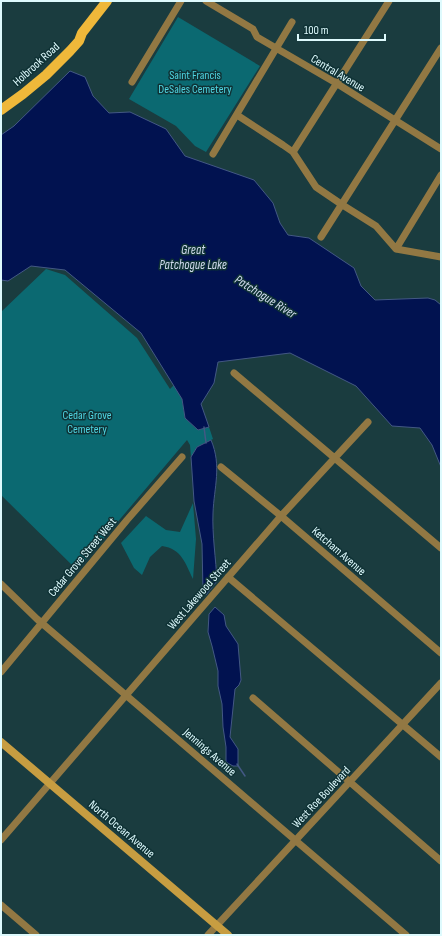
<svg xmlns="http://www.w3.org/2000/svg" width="442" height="936" viewBox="0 0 442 936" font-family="'Sofia Sans Condensed',sans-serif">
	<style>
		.green { fill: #0b6971 }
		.water { fill: #011250; stroke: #435884 }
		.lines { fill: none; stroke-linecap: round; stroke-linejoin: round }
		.stream { stroke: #435884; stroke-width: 1.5 }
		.street { stroke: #927843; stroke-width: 7 }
		.secondary { stroke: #c79d41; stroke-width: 8 }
		.primary { stroke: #efb83a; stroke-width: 10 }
		.labels { text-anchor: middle; stroke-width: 3; stroke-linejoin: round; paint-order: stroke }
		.street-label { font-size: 12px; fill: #defafd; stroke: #0f3235 }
		.park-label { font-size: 12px; fill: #4fd5e2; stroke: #0f3235 }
		.water-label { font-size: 13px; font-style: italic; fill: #d1dbef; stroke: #0f3235 }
	</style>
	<rect width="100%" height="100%" fill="#1a3c3f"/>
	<path class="green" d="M178 17 260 66 206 152 195 146 176 126 129 99Z
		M46 269 65 275 137 338 170 389 174 385 182 399 185 418 198 430 209 427 213 439 197 447 191 457 190 445 187 440 77 570 1 495V312Z
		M193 503 196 539 193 579C185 563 182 549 162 546L150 557 142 575 134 568 121 543 146 516 166 530 180 532Z"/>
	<path class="water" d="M70 71 85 77 93 96 109 113 130 112 166 129 185 156 254 180 273 203 280 223 288 235 309 238 354 268 361 286 375 300 428 298 435 300 441 305V467L432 445 420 428 392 426 356 386 290 353 218 362 214 383 201 404 209 427 198 430 185 418 182 399 141 333 65 270 31 266 8 281 1 280V135L14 126Z
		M211 440C222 466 214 487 213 513 212 534 216 560 217 581L206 595 203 592 202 544 194 501 191 457 197 447Z
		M215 607 224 615 226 626 238 644 241 680 239 685 235 689 230 737 238 749V766H233L226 762V747L223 727 222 704 218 686V671L212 646 208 632 209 614Z"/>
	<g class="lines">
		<path class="stream" d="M204 427 206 443
			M237 764 245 776"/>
		<path class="street" d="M206 1 253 29 257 37 336 83 441 149
			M132 82 181 1
			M237 115 283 145 293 152 316 187 341 204 376 226 396 249 441 257
			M293 152 389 1
			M213 154 292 22
			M321 237 441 48
			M396 249 441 175
			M234 373 441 548
			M221 467 281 516 441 653
			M228 577 441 757
			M1 584 37 619 406 935
			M1 672 127 520 182 457
			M253 698 441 861
			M1 840 281 516 368 422
			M1 905 36 935
			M208 935 441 683"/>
		<path class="secondary" d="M1 742 228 935"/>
		<path class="primary" d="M1 110 23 94 46 75 70 51 79 41 82 33 107 1"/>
	</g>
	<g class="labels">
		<g class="street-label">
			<text transform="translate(36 64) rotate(-42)" y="4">Holbrook Road</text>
			<text transform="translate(338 73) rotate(31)" y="4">Central Avenue</text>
			<text transform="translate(339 551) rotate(41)" y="4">Ketcham Avenue</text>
			<text transform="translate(82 557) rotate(-50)" y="4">Cedar Grove Street West</text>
			<text transform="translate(199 594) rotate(-49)" y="4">West Lakewood Street</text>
			<text transform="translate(210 752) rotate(41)" y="4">Jennings Avenue</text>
			<text transform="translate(321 797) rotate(-47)" y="4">West Roe Boulevard</text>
			<text transform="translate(122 829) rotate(40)" y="4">North Ocean Avenue</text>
		</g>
		<g class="park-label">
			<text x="195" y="79">Saint Francis<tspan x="195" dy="14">DeSales Cemetery</tspan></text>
			<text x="87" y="419">Cedar Grove<tspan x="87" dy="14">Cemetery</tspan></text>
		</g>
		<g class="water-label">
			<text x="193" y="254">Great<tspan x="193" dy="15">Patchogue Lake</tspan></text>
			<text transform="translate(266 296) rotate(32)" y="5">Patchogue River</text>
		</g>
	</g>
	<rect width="442" height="936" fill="none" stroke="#defafd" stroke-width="4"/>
	<path d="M298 34v6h87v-6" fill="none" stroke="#defafd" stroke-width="2"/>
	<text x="304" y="34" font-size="12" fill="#defafd" stroke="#0f3235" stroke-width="3" paint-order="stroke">100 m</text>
</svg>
